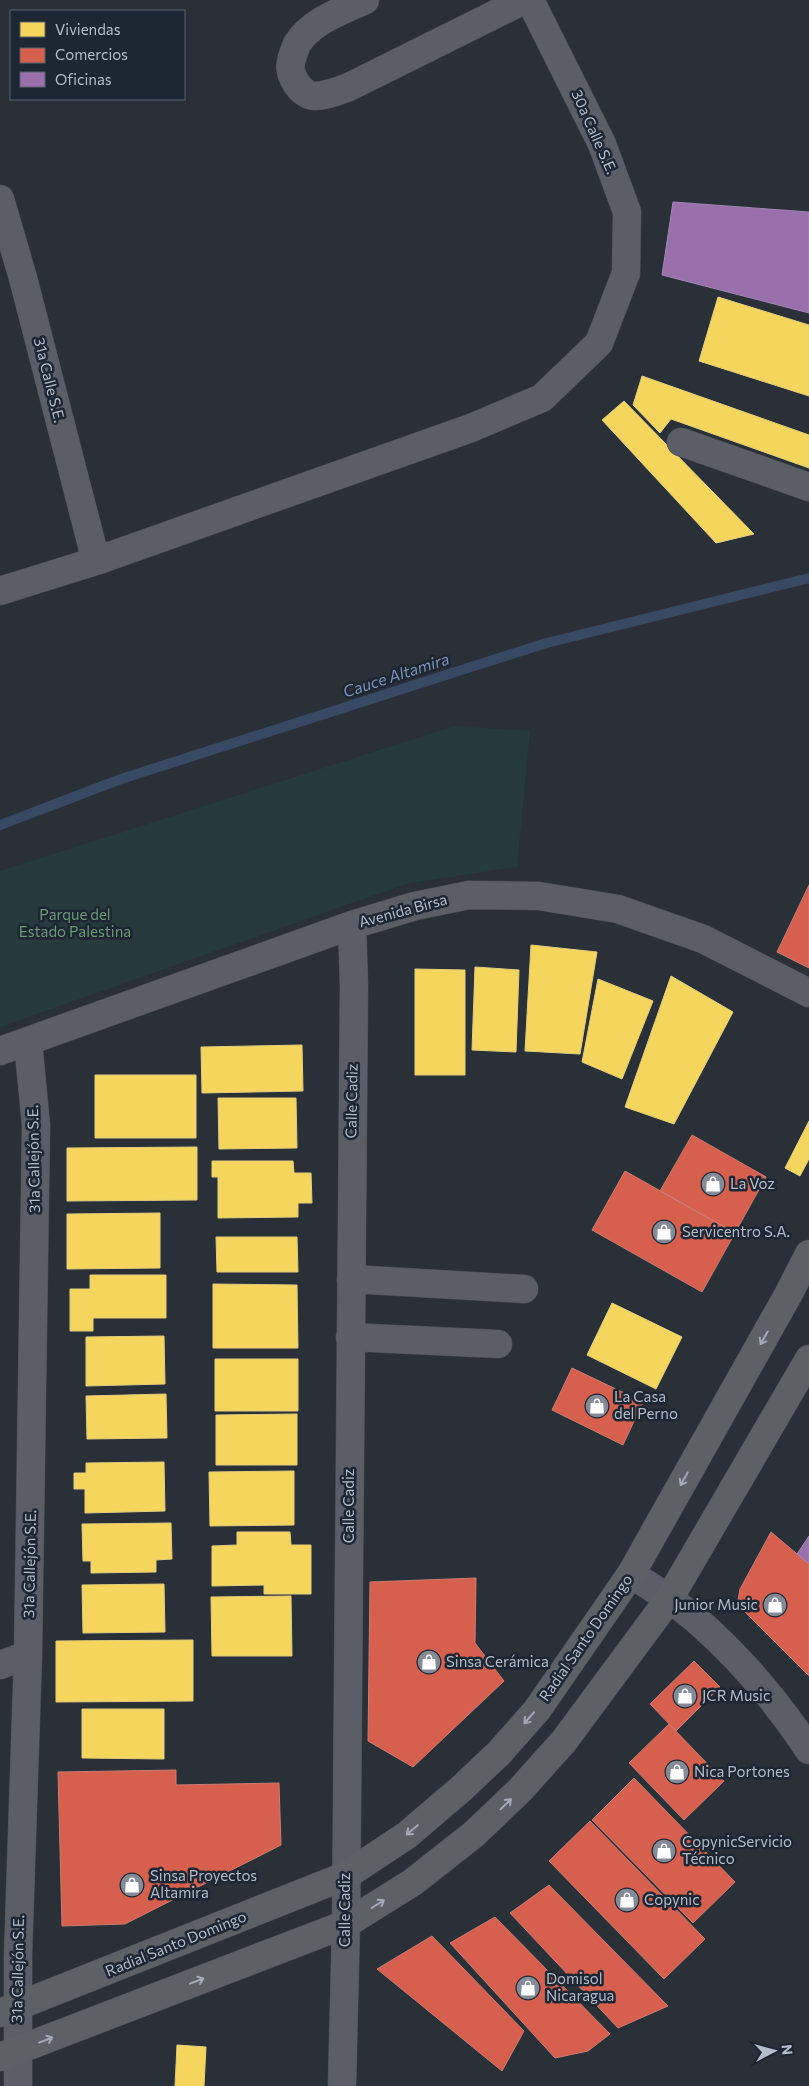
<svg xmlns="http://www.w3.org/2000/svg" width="809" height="2086" viewBox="0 0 809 2086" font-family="Commissioner,sans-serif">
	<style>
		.green { fill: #273a3e }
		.homes { fill: #f6d55c; stroke: #e2ce7d }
		.shops { fill: #d6604d; stroke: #cc7c72 }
		.offices { fill: #9970ab; stroke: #a187b4 }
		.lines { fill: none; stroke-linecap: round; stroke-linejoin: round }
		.stream { stroke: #384963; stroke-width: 10 }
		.minor-casing { stroke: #484c53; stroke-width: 29 }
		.major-casing { stroke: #484c55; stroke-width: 29 }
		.minor { stroke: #5a5e66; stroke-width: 28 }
		.major { stroke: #5c6168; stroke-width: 28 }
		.oneway { stroke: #a2aab6 }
		.labels { text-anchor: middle; stroke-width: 5; stroke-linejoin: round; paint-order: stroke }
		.street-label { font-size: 15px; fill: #b4bcc9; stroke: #1d2633 }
		.park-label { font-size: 15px; fill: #6b9a76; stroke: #1d2633 }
		.poi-label { font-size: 15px; fill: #b4bcc9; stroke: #1d2633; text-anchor: start }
		.water-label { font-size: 16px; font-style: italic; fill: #7c92b1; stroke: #1d2633 }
	</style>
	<rect width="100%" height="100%" fill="#2a3038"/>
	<path class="green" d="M455 726 530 731 517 867 409 883 0 1027V871Z"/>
	<path class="homes" d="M718 297 809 325V396L699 361Z
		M642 376 809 435V468L671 419 660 433 633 405Z
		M624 401 754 534 716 543 602 420Z
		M531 945 597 952 580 1054 525 1051Z
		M475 967 519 970 516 1052 472 1050Z
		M415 969 465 970V1075H415Z
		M671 976 733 1012 674 1124 625 1107Z
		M598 979 653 1001 622 1079 582 1062Z
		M302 1045 303 1091 202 1093 201 1047Z
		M95 1075H196V1138H95Z
		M218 1098H296L297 1148 219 1149Z
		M809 1121V1159L800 1176 785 1168Z
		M197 1147V1200L67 1201V1148Z
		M212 1161H293L294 1173H311L312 1203H298V1217L218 1218V1177H212Z
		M160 1213V1268L67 1269V1214Z
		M216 1237H297L298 1272H217Z
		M90 1275H166V1318H93V1331H70V1289H90Z
		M213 1284 297 1285 298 1348H213Z
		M612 1303 682 1337 656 1389 587 1355Z
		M164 1336 165 1384 86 1386V1337Z
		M215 1359H298V1411H215Z
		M166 1394 167 1438 87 1439 86 1396Z
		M297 1414V1465H216V1415Z
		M164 1462 165 1511 85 1513V1489H74V1473H86V1463Z
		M294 1471V1525L210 1526 209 1472Z
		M171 1523 172 1559 156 1560V1572L91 1573V1561H83L82 1524Z
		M237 1532H290L291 1545H311V1594H264V1585L212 1586V1546L237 1545Z
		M164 1584 165 1632 83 1633 82 1585Z
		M291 1596 292 1656H212L211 1597Z
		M193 1640V1701L56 1702V1641Z
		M82 1709H164V1759L82 1758Z
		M177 2045 206 2047 204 2086H175Z"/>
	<path class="shops" d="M809 885V968L777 952Z
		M692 1135 766 1177 735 1233 660 1191Z
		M625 1171 735 1233 702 1292 592 1230Z
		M572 1368 643 1402 623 1445 552 1410Z
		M771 1532 809 1564V1676L743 1610 738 1600 740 1589Z
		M476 1578 475 1643 504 1681 413 1767 368 1741 370 1582Z
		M694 1661 720 1687 676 1731 650 1704Z
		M669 1724 724 1781 684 1820 629 1763Z
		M176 1770V1785L279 1783 281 1845 125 1924 62 1926 58 1772Z
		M634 1778 735 1882 693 1923 592 1820Z
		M590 1821 705 1939 664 1979 549 1861Z
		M549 1885 668 2006 618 2028 510 1913Z
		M495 1917 610 2034 588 2051 555 2058 450 1943Z
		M432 1936 524 2031 502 2071 377 1969Z"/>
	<path class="offices" d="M673 202 809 212V313L662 275Z
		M809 1536V1564L797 1554Z"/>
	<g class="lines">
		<path class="stream" d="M0 825 121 779 543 644 809 578"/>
		<g class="minor-casing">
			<path id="minor" d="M365 0C342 11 311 21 297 44 295 49 292 57 291 62 288 75 301 96 315 96 327 96 338 91 349 87L524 0
				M0 199 23 278 96 561
				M681 442 809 487
				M0 591 96 561 471 428 542 398 599 343 626 273 627 212 602 144 530 0
				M0 1051 352 925 415 906 469 895 539 896 618 909 703 939 809 993
				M351 1279 524 1289
				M350 1337 498 1344
				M631 1574C654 1589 679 1604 700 1623 742 1660 778 1703 809 1750
				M0 1665 28 1655
				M18 2086V1956L28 1655 36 1125 28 1042
				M342 2086 346 1924 354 985 352 925"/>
		</g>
		<g class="major-casing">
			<path id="major" d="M0 2013 345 1876 407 1835 462 1788 499 1753 537 1710 631 1574 788 1295 809 1254
				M0 2057 346 1924 413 1882 474 1834 520 1790 564 1741 669 1599 809 1359"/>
		</g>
		<use href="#minor" class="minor"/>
		<use href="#major" class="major"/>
	</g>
	<defs><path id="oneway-shaft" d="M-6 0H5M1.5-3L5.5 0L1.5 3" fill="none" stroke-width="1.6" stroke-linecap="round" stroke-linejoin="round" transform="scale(1.25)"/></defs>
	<g class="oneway">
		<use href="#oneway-shaft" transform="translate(764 1338) rotate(119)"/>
		<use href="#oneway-shaft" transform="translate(684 1479) rotate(119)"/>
		<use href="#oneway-shaft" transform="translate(529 1718) rotate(131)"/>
		<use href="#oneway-shaft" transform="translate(506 1804) rotate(-44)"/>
		<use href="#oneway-shaft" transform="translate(412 1830) rotate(140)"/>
		<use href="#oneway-shaft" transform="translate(378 1904) rotate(-32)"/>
		<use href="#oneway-shaft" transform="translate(197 1981) rotate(-21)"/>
		<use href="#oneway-shaft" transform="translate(46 2040) rotate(-21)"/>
	</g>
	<defs>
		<g id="shop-disc" transform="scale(1.25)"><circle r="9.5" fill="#848b96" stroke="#1d2633"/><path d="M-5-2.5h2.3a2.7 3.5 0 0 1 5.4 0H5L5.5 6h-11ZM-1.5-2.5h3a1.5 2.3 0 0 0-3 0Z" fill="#fff"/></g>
	</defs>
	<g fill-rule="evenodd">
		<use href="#shop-disc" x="713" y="1184"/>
		<use href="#shop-disc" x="664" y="1232"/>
		<use href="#shop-disc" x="597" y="1406"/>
		<use href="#shop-disc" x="775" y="1605"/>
		<use href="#shop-disc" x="429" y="1662"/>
		<use href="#shop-disc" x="685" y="1696"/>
		<use href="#shop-disc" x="677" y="1772"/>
		<use href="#shop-disc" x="664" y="1851"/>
		<use href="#shop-disc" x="132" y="1885"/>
		<use href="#shop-disc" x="627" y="1900"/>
		<use href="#shop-disc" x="528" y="1988"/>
	</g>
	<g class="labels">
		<g class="street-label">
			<text transform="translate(594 132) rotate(66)" y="5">30a Calle S.E.</text>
			<text transform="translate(49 380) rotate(76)" y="5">31a Calle S.E.</text>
			<text transform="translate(403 911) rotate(-15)" y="5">Avenida Birsa</text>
			<text transform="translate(352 1101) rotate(-89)" y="5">Calle Cadiz</text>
			<text transform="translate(34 1159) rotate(-91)" y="5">31a Callejón S.E.</text>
			<text transform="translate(349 1506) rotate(-90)" y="5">Calle Cadiz</text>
			<text transform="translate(30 1564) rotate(-89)" y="5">31a Callejón S.E.</text>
			<text transform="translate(586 1638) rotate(-55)" y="5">Radial Santo Domingo</text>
			<text transform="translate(345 1910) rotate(-90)" y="5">Calle Cadiz</text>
			<text transform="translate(176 1944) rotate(-22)" y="5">Radial Santo Domingo</text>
			<text transform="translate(18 1969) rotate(-89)" y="5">31a Callejón S.E.</text>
		</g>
		<g class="park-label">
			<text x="75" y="920">Parque del<tspan x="75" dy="17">Estado Palestina</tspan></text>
		</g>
		<g class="poi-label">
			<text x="730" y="1189">La Voz</text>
			<text x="682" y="1237">Servicentro S.A.</text>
			<text x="614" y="1402">La Casa<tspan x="614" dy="17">del Perno</tspan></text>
			<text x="758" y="1610" text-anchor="end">Junior Music</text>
			<text x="446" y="1667">Sinsa Cerámica</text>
			<text x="702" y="1701">JCR Music</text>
			<text x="694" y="1777">Nica Portones</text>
			<text x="682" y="1847">CopynicServicio<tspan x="682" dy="17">Técnico</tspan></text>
			<text x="150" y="1881">Sinsa Proyectos<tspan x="150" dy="17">Altamira</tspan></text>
			<text x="644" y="1905">Copynic</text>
			<text x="546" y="1984">Domisol<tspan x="546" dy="17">Nicaragua</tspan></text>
		</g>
		<g class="water-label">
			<text transform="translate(396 675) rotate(-18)" y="6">Cauce Altamira</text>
		</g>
	</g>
	<rect x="10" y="10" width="175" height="90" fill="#1d2633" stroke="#59626f"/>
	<rect x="20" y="22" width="25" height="15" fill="#f6d55c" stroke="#59626f"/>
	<text x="55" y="35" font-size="15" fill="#b4bcc9">Viviendas</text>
	<rect x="20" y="48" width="25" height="15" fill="#d6604d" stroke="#59626f"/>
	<text x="55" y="60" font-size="15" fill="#b4bcc9">Comercios</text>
	<rect x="20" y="72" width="25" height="15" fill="#9970ab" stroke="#59626f"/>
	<text x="55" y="85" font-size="15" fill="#b4bcc9">Oficinas</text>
	<g transform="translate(774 2051) rotate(84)" stroke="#1d2633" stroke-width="4" paint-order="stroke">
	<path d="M0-4L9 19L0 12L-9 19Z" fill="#b4bcc9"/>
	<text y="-8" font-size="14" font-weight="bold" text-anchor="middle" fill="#b4bcc9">N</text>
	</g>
</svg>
